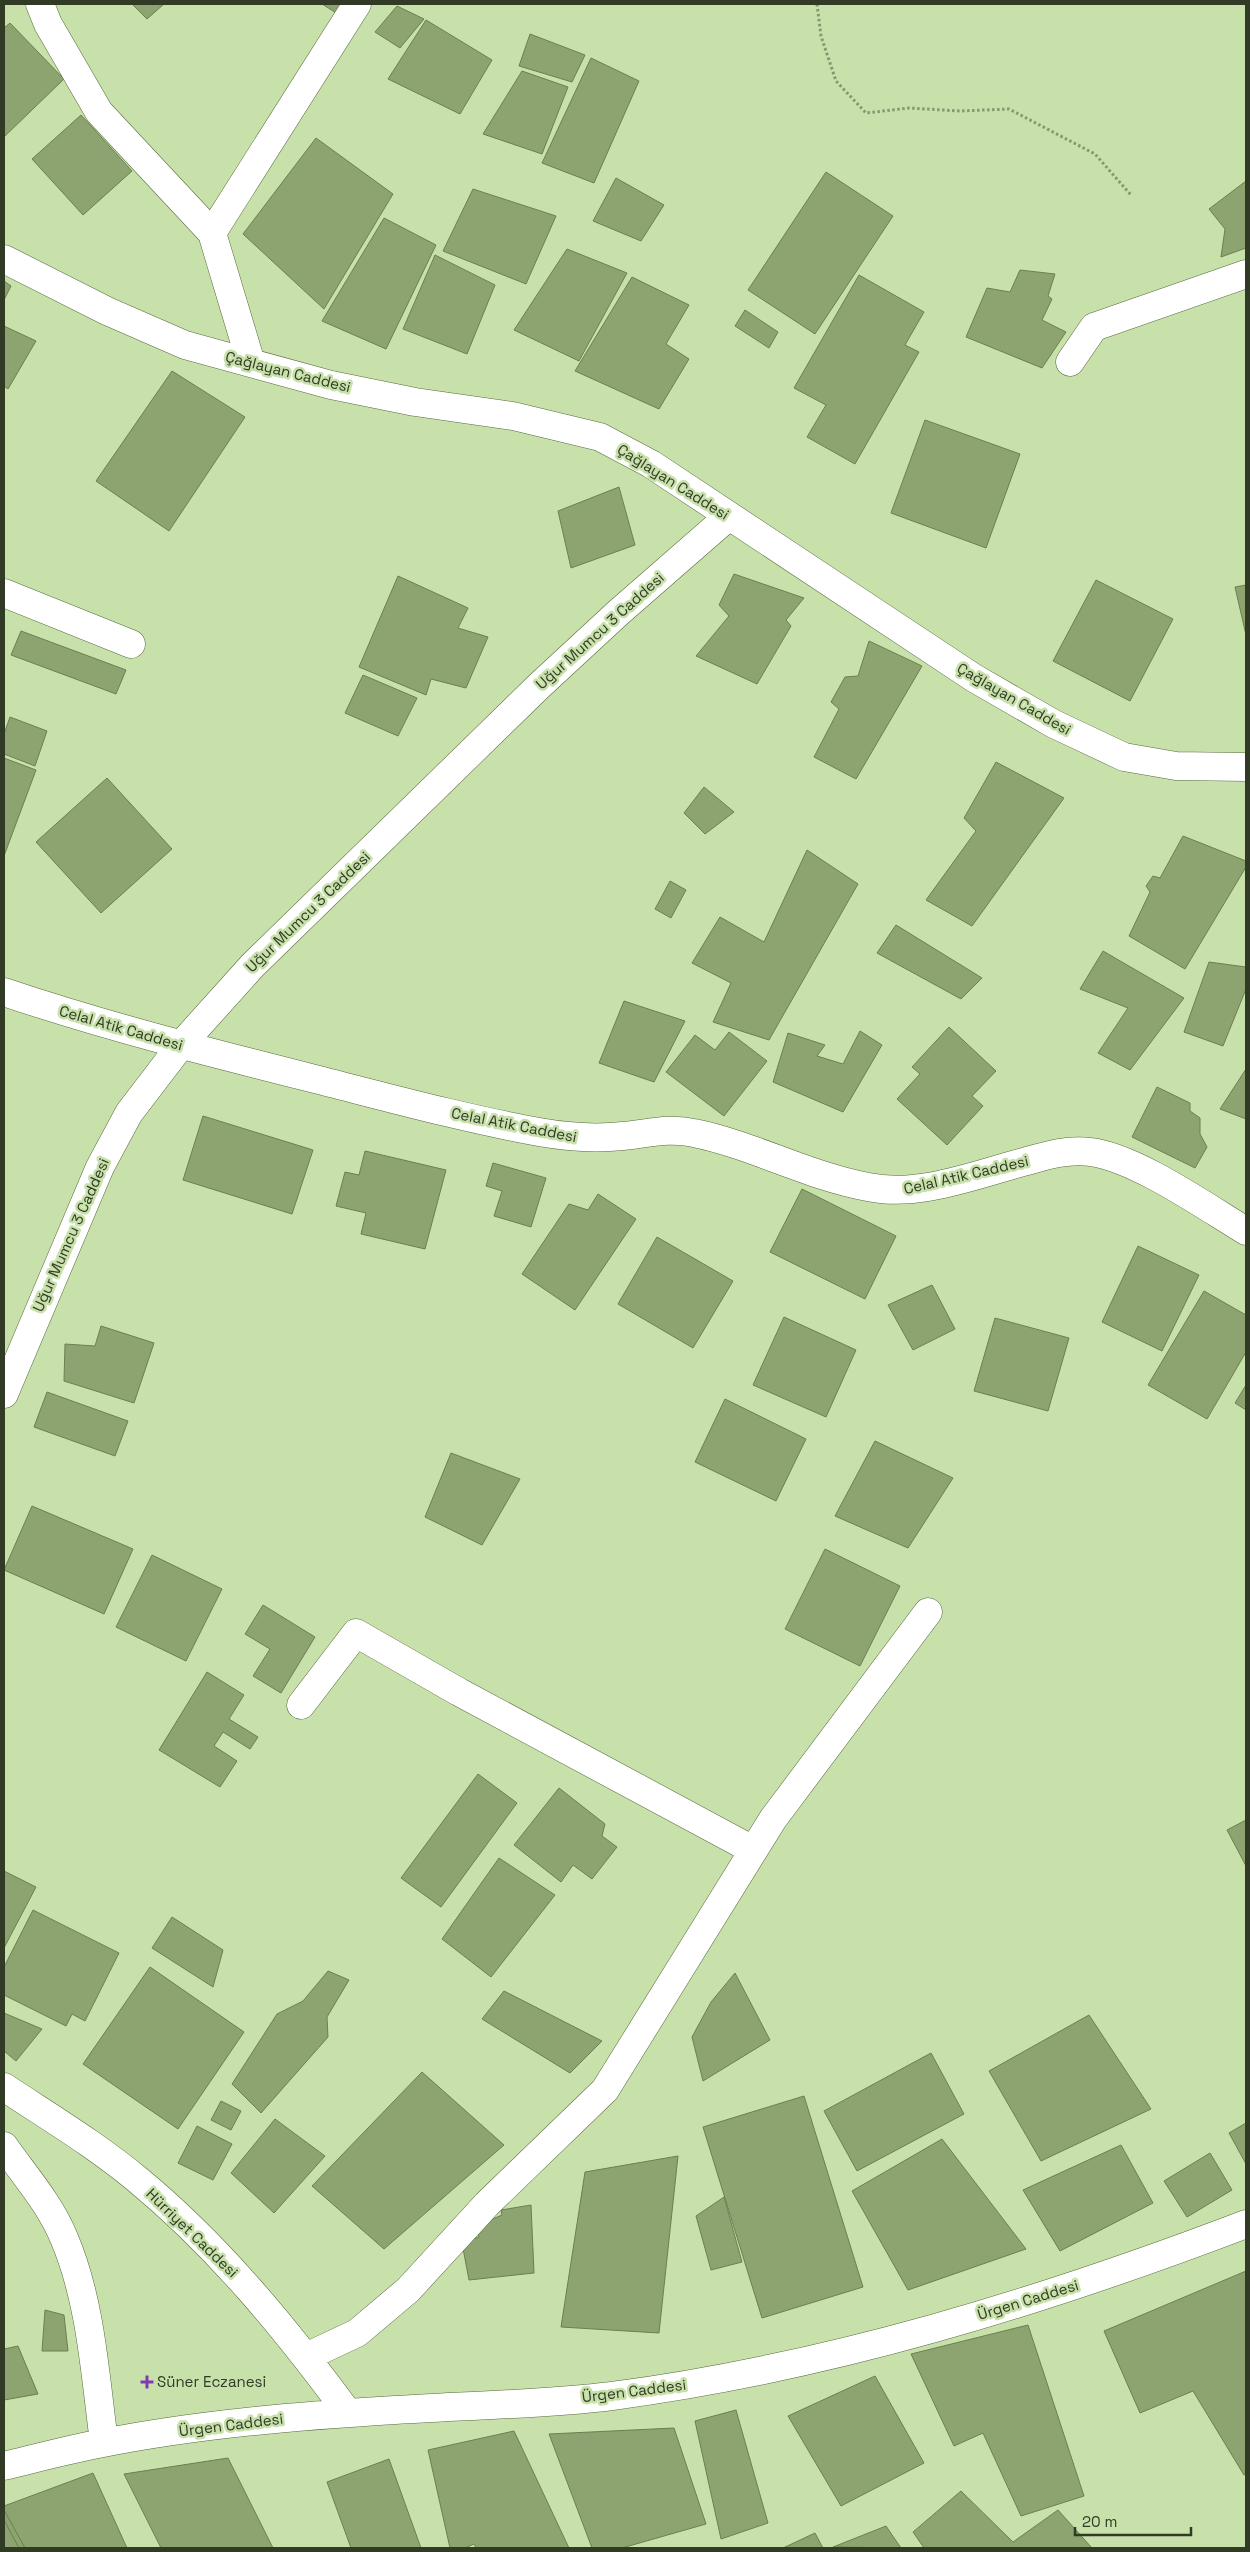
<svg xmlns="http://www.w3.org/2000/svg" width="1250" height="2552" viewBox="0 0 1250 2552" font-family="'Space Grotesk',sans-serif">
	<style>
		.building { fill: #8da471; stroke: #6a804e }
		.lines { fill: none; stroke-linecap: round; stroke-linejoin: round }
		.minor-casing { stroke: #566b3b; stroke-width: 29 }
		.path { stroke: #869870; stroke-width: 3; stroke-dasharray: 2.5 2.5; stroke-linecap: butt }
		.minor { stroke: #fff; stroke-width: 28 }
		.poi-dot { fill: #7f3cb0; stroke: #c8e1ab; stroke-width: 2 }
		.labels { text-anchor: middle; stroke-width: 5; stroke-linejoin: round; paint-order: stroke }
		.street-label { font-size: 15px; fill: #313a25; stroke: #c8e1ab }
		.poi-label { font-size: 15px; fill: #313a25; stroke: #c8e1ab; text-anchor: start }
	</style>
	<rect width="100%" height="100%" fill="#c8e1ab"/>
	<path class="building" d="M132 4H164L147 19Z
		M322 4H349L341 16Z
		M397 6 424 19 400 48 375 32Z
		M426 20 492 60 460 114 388 79Z
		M10 23 64 79 4 137V28Z
		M530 34 585 55 572 82 519 66Z
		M591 58 639 81 594 183 542 163Z
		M522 71 568 87 542 154 483 134Z
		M81 115 132 171 83 215 32 159Z
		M316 138 393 194 324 309 243 234Z
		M826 172 893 216 815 334 748 290Z
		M616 178 664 205 641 241 593 221Z
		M1246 181V248L1221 257 1225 229 1209 209Z
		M473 189 556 216 526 284 443 251Z
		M384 218 436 245 386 349 322 321Z
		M567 249 627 273 579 361 514 330Z
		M435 255 495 285 467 354 403 329Z
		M1020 270 1055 274 1048 296 1052 299 1042 320 1066 332 1042 368 966 337 987 288 1010 292Z
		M859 275 924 312 905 345 919 352 855 464 807 437 826 405 794 388Z
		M632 277 689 305 666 344 689 359 659 409 575 371Z
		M4 281 11 286 4 300Z
		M745 310 778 332 769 348 735 326Z
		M4 326 36 341 8 389 4 386Z
		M172 371 245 417 169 531 96 481Z
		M925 420 1020 454 986 548 891 513Z
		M619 487 635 545 571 568 558 511Z
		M734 574 804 598 786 620 791 626 757 684 696 656 729 616 719 605Z
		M398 576 468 608 458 628 488 637 466 688 431 679 426 695 359 667Z
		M1096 580 1173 619 1130 701 1053 661Z
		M1246 585V635L1235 587Z
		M21 631 126 670 116 694 11 655Z
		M869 641 922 666 856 779 814 757 839 709 831 702 845 677 858 676Z
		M363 675 417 698 398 736 345 713Z
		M10 717 47 731 35 766 4 754V734Z
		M4 758 36 770 4 856Z
		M996 762 1064 798 972 926 926 900 976 831 964 818Z
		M107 778 172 849 101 913 36 842Z
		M704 787 734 812 705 834 684 813Z
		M1183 836 1246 861V867L1185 969 1129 936 1150 892 1146 886 1153 876 1160 878Z
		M807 850 858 884 769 1040 713 1022 731 983 692 963 720 917 764 942Z
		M670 881 686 890 671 918 655 909Z
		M896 925 982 978 961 999 877 953Z
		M1103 951 1184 998 1130 1070 1098 1053 1128 1008 1080 989Z
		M1209 962 1246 967V989L1223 1046 1184 1032Z
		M624 1001 685 1021 654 1082 599 1063Z
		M949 1027 996 1071 972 1096 983 1106 947 1145 897 1099 920 1074 912 1067Z
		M860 1031 882 1045 843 1112 773 1082 788 1033 825 1045 817 1056 843 1064Z
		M729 1032 767 1061 724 1116 666 1072 695 1035 715 1050Z
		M1246 1069V1119L1220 1109Z
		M1157 1087 1190 1103V1111L1200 1118V1134L1207 1147 1195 1168 1132 1137Z
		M203 1116 313 1150 292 1214 183 1180Z
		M365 1151 446 1170 425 1249 361 1234 366 1213 336 1206 345 1172 359 1175Z
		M493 1163 546 1178 531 1227 494 1216 502 1191 486 1186Z
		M802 1189 896 1236 865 1299 770 1252Z
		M598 1194 636 1219 575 1310 522 1274 569 1204 588 1210Z
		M657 1237 733 1281 693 1348 618 1304Z
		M1138 1246 1199 1275 1162 1351 1102 1322Z
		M932 1285 955 1329 913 1350 888 1305Z
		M1204 1291 1246 1315V1352L1207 1419 1148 1385Z
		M784 1317 856 1350 826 1417 753 1385Z
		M995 1318 1069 1338 1048 1411 974 1391Z
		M101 1326 154 1343 134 1403 64 1381 65 1344 95 1346Z
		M1246 1385V1410L1235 1403Z
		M47 1392 128 1421 115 1456 34 1427Z
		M725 1399 806 1439 776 1501 695 1462Z
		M875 1441 953 1478 908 1548 835 1516Z
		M451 1453 520 1479 482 1545 425 1517Z
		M32 1506 133 1549 104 1614 4 1570Z
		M825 1549 900 1586 860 1666 785 1629Z
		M152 1555 222 1589 186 1661 116 1627Z
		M263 1605 315 1637 281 1693 253 1676 270 1649 245 1634Z
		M207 1672 244 1695 229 1719 258 1737 250 1749 223 1732 214 1746 237 1761 220 1787 159 1750Z
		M478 1774 517 1803 441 1907 401 1878Z
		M559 1788 605 1824 602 1836 617 1847 592 1879 573 1865 561 1882 514 1845Z
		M1246 1820V1866L1227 1830Z
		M499 1858 555 1895 491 1977 442 1939Z
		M4 1871 36 1887 4 1948Z
		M33 1910 119 1953 85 2021 72 2014 66 2026 4 1995V1967Z
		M172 1917 223 1950 213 1987 152 1948Z
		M150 1967 244 2032 178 2129 83 2064Z
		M328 1971 349 1980 327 2017 328 2037 261 2113 232 2084 277 2014 303 2001Z
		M735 1973 770 2040 703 2081 692 2037 711 2002Z
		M504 1991 602 2041 570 2073 482 2019Z
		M4 2013 42 2029 16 2061 4 2051Z
		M1089 2015 1151 2109 1041 2161 989 2071Z
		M931 2053 964 2114 857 2171 824 2111Z
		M422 2072 504 2145 384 2249 312 2186Z
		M804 2096 863 2287 762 2318 703 2127Z
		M221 2101 241 2111 231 2130 211 2120Z
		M275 2119 325 2156 274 2213 231 2173Z
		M1246 2123V2164L1229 2133Z
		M197 2126 232 2144 213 2180 178 2163Z
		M942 2139 1026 2249 908 2290 852 2191Z
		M1121 2145 1153 2203 1060 2251 1023 2190Z
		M1210 2153 1232 2190 1187 2217 1164 2181Z
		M678 2156 659 2333 561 2327 585 2172Z
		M724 2197 742 2262 711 2270 696 2216Z
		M531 2205 534 2273 469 2280 462 2243 479 2237 476 2226 502 2215 501 2210Z
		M1246 2271V2474L1244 2475 1193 2391 1140 2413 1104 2331Z
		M45 2310 64 2315 68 2351H42Z
		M1028 2325 1084 2496 1021 2516 983 2433 954 2446 911 2354Z
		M18 2346 38 2394 4 2400V2349Z
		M875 2376 924 2463 841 2506 788 2416Z
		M736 2410 768 2523 721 2539 695 2421Z
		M674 2428 706 2524 622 2548H592L549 2434Z
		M514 2431 569 2548H476L474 2544 465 2548H450L428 2450Z
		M228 2458 273 2548H161L124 2474Z
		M389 2459 421 2548H351L327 2482Z
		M93 2473 127 2548H19L4 2520V2506Z
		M961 2491 1013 2542 1058 2510 1092 2548H924L913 2532Z
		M4 2510 25 2548H4Z
		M886 2526 901 2548 833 2547Z
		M815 2533 823 2548H783Z"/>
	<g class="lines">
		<g class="minor-casing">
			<path id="minor" d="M40 4 48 24 99 112 212 233
				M4 259 107 311 185 345 331 385 415 402 513 416 600 437 651 464 974 678 1054 724 1124 757 1176 766 1246 767
				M1070 362 1094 327 1246 274
				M251 363 212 233 357 4
				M4 593 131 644
				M4 992C105 1026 208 1052 311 1078 386 1097 462 1118 539 1132 567 1137 595 1139 623 1136 647 1134 669 1127 694 1133 753 1145 808 1176 868 1187 919 1198 977 1174 1027 1161 1048 1155 1068 1149 1090 1152 1135 1157 1206 1207 1246 1231
				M4 1394 100 1167 129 1113 181 1045 252 966 539 686 619 612 729 516
				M301 1705 356 1633 459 1692 753 1850
				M4 2087C49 2117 96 2145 138 2180 219 2247 286 2329 348 2413
				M4 2146C25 2176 50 2204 64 2238 91 2301 95 2375 104 2442
				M306 2357 357 2333 408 2290 487 2204 605 2090 773 1819 928 1612
				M4 2466C37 2458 70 2449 103 2443 199 2424 298 2416 395 2410 467 2405 541 2405 612 2396 830 2367 1041 2302 1246 2224"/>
		</g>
		<path class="path" d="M817 4 821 36 836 81 866 113 909 108 960 111 1009 109 1095 154 1131 195"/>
		<use href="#minor" class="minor"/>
	</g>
	<path class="poi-dot" d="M144.5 2374.5h5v5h5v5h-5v5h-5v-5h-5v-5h5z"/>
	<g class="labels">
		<g class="street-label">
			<text transform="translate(288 372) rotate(14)" y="5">Çağlayan Caddesi</text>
			<text transform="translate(673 482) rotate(32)" y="5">Çağlayan Caddesi</text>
			<text transform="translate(600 631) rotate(-42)" y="5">Uğur Mumcu 3 Caddesi</text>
			<text transform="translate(1014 699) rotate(30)" y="5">Çağlayan Caddesi</text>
			<text transform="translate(308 912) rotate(-44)" y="5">Uğur Mumcu 3 Caddesi</text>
			<text transform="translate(121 1028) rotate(16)" y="5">Celal Atik Caddesi</text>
			<text transform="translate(514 1125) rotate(11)" y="5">Celal Atik Caddesi</text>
			<text transform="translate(966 1175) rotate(-13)" y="5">Celal Atik Caddesi</text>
			<text transform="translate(71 1235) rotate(-66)" y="5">Uğur Mumcu 3 Caddesi</text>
			<text transform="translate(192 2233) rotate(44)" y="5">Hürriyet Caddesi</text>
			<text transform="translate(1028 2300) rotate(-17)" y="5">Ürgen Caddesi</text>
			<text transform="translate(634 2391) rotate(-7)" y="5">Ürgen Caddesi</text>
			<text transform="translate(231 2425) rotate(-7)" y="5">Ürgen Caddesi</text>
		</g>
		<g class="poi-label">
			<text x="157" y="2387">Süner Eczanesi</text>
		</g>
	</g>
	<rect width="1250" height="2552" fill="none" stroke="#313a25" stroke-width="10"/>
	<path d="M1075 2527v8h116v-8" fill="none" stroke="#313a25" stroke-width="2.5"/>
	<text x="1082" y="2527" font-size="15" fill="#313a25" stroke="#c8e1ab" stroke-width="4" paint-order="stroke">20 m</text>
</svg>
